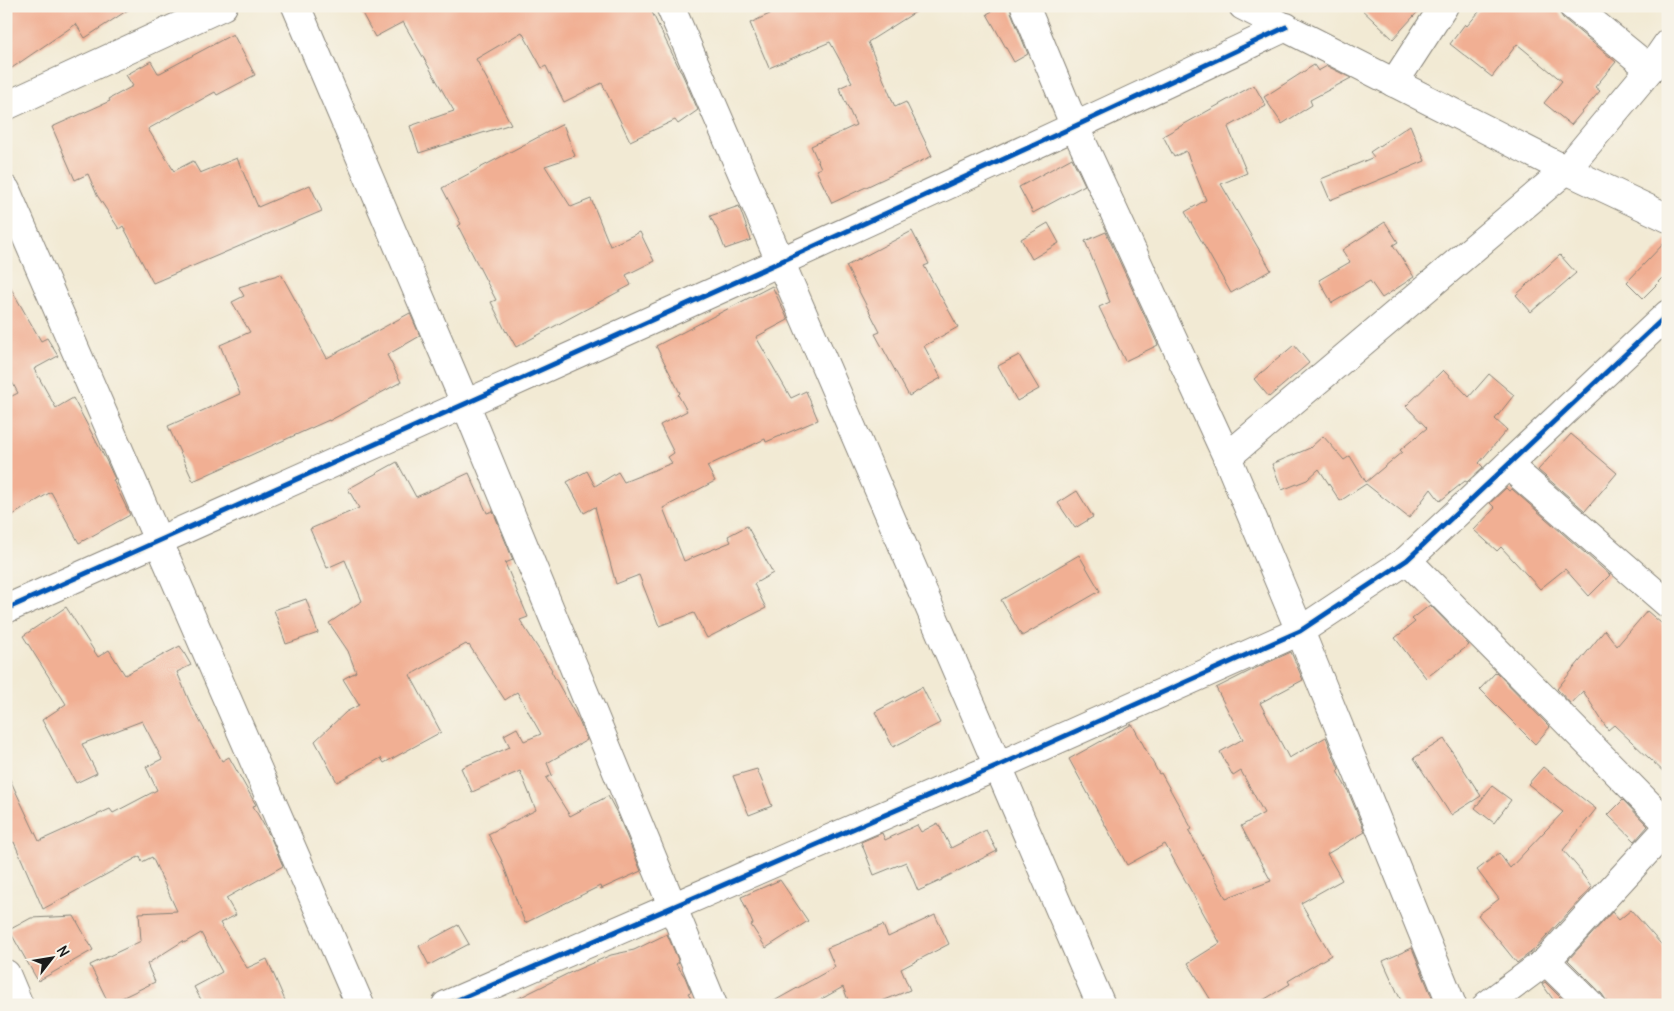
<svg xmlns="http://www.w3.org/2000/svg" width="1674" height="1011" viewBox="0 0 1674 1011" font-family="Delius,sans-serif">
<style>
.building{fill:#f1af93}
.lines{fill:none;stroke-linecap:round;stroke-linejoin:round}
.minor-casing{stroke:#878378;stroke-width:30}
.tertiary-casing{stroke:#878378;stroke-width:30}
.minor{stroke:#fff;stroke-width:28}
.tertiary{stroke:#fff;stroke-width:28}
.cycleway-casing{stroke:#f7f3e8;stroke-width:8}
.cycleway{stroke:#0057b8;stroke-width:5}
</style>
<rect width="100%" height="100%" fill="#f7f3e8"/>
<filter id="ink" filterUnits="userSpaceOnUse"><feTurbulence type="fractalNoise" baseFrequency=".02" numOctaves="2"/><feDisplacementMap in="SourceGraphic" scale="10" xChannelSelector="R" yChannelSelector="G"/><feConvolveMatrix kernelMatrix="1 2 1 2 8 2 1 2 1" color-interpolation-filters="sRGB"/></filter>
<filter id="wash" filterUnits="userSpaceOnUse"><feTurbulence type="fractalNoise" baseFrequency=".0096" numOctaves="4" result="noise"/><feDisplacementMap in="SourceGraphic" scale="20" xChannelSelector="R" yChannelSelector="G"/><feGaussianBlur stdDeviation="1.12" result="paint"/><feColorMatrix in="noise" values="0 0 0 0 0 0 0 0 0 0 0 0 0 0 0 0 0 1.4 0 .05"/><feComposite in="paint" operator="in"/></filter>
<g filter="url(#wash)">
<rect width="100%" height="100%" fill="#f2ead4"/>
<g id="blocks">
<g class="building">
<path d="M 6,6 L 134,6 L 85,38 L 76,24 L 6,72 Z"/>
<path d="M 358,6 L 649,6 L 684,78 L 698,110 L 678,124 L 675,120 L 630,141 L 602,83 L 564,102 L 546,66 L 542,68 L 522,32 L 476,59 L 511,124 L 419,153 L 410,126 L 454,111 L 403,22 L 375,37 Z"/>
<path d="M 787,6 L 925,6 L 868,42 L 895,107 L 906,102 L 932,156 L 832,203 L 816,170 L 821,168 L 811,146 L 856,125 L 839,88 L 852,82 L 830,42 L 769,68 L 750,23 Z"/>
<path d="M 1001,6 L 1010,6 L 1011,12 L 1028,54 L 1014,62 L 987,14 Z"/>
<path d="M 1358,6 L 1423,6 L 1393,39 Z"/>
<path d="M 1484,6 L 1558,6 L 1559,12 L 1563,18 L 1616,62 L 1595,87 L 1600,91 L 1571,125 L 1544,103 L 1562,81 L 1517,44 L 1492,77 L 1450,44 L 1465,24 L 1467,26 Z"/>
<path d="M 233,34 L 255,75 L 217,95 L 215,92 L 148,129 L 174,171 L 193,161 L 200,173 L 237,158 L 258,207 L 310,185 L 322,211 L 153,283 L 123,226 L 119,229 L 97,195 L 88,174 L 75,180 L 52,127 L 110,101 L 109,99 L 133,86 L 126,75 L 151,61 L 158,73 L 160,73 Z"/>
<path d="M 1314,65 L 1318,71 L 1327,66 L 1351,78 L 1310,100 L 1312,105 L 1282,124 L 1264,97 Z"/>
<path d="M 1254,85 L 1266,106 L 1228,127 L 1247,173 L 1221,184 L 1271,270 L 1231,293 L 1185,212 L 1206,200 L 1186,151 L 1174,157 L 1163,136 Z"/>
<path d="M 563,124 L 575,156 L 545,166 L 571,207 L 591,199 L 610,246 L 640,232 L 654,261 L 626,275 L 631,285 L 516,347 L 507,331 L 506,332 L 491,302 L 496,300 L 458,226 L 461,224 L 442,188 Z"/>
<path d="M 1410,125 L 1425,161 L 1330,200 L 1321,179 L 1374,157 L 1370,152 Z"/>
<path d="M 1072,158 L 1085,185 L 1033,213 L 1019,187 Z"/>
<path d="M 739,206 L 751,240 L 725,249 L 718,231 L 710,216 Z"/>
<path d="M 1385,222 L 1398,242 L 1393,245 L 1414,277 L 1382,298 L 1370,281 L 1332,303 L 1319,280 L 1350,262 L 1342,250 Z"/>
<path d="M 1048,223 L 1059,243 L 1032,259 L 1021,239 Z"/>
<path d="M 912,231 L 929,264 L 924,266 L 958,327 L 924,346 L 941,378 L 909,396 L 875,334 L 880,332 L 846,266 Z"/>
<path d="M 1106,232 L 1158,345 L 1125,361 L 1099,307 L 1110,302 L 1085,241 Z"/>
<path d="M 1668,239 L 1668,273 L 1643,298 L 1627,282 Z"/>
<path d="M 1560,255 L 1576,273 L 1531,312 L 1516,295 Z"/>
<path d="M 281,274 L 327,358 L 410,313 L 420,336 L 387,355 L 401,382 L 329,421 L 329,420 L 193,481 L 168,426 L 240,394 L 220,345 L 250,332 L 232,302 L 244,296 L 239,287 Z"/>
<path d="M 6,280 L 41,341 L 47,338 L 58,356 L 34,369 L 56,408 L 73,398 L 106,460 L 115,479 L 113,480 L 130,515 L 79,543 L 51,492 L 6,519 L 6,399 L 18,393 L 6,371 Z"/>
<path d="M 772,286 L 788,320 L 756,337 L 791,398 L 806,391 L 818,420 L 766,442 L 765,439 L 707,466 L 715,481 L 663,508 L 684,561 L 731,542 L 728,536 L 747,526 L 773,573 L 754,584 L 766,608 L 707,638 L 694,613 L 659,626 L 639,575 L 616,584 L 595,507 L 584,513 L 567,482 L 587,471 L 595,486 L 618,472 L 624,482 L 672,463 L 668,457 L 674,453 L 660,425 L 687,411 L 678,395 L 680,393 L 656,346 Z"/>
<path d="M 1294,345 L 1309,363 L 1269,397 L 1254,379 Z"/>
<path d="M 1019,355 L 1039,389 L 1017,401 L 998,366 Z"/>
<path d="M 1443,370 L 1469,397 L 1489,374 L 1514,395 L 1495,419 L 1507,430 L 1479,463 L 1483,467 L 1467,482 L 1465,481 L 1440,501 L 1431,489 L 1409,518 L 1366,484 L 1340,501 L 1319,469 L 1307,480 L 1282,490 L 1272,464 L 1310,448 L 1323,436 L 1344,460 L 1350,456 L 1366,482 L 1402,452 L 1400,450 L 1427,428 L 1406,406 Z"/>
<path d="M 1571,434 L 1617,473 L 1585,511 L 1538,470 Z"/>
<path d="M 397,462 L 416,497 L 469,473 L 487,513 L 493,511 L 513,560 L 505,563 L 528,617 L 520,620 L 552,670 L 551,671 L 579,721 L 587,740 L 547,763 L 552,775 L 546,778 L 570,816 L 608,796 L 618,815 L 641,871 L 601,889 L 600,886 L 525,923 L 501,859 L 488,834 L 536,810 L 520,771 L 472,792 L 461,768 L 510,747 L 504,735 L 517,728 L 524,741 L 541,734 L 517,692 L 505,700 L 469,645 L 468,646 L 466,644 L 410,675 L 441,732 L 384,763 L 381,758 L 337,782 L 315,741 L 346,712 L 359,705 L 343,679 L 356,672 L 348,651 L 329,623 L 362,601 L 345,560 L 327,568 L 310,529 L 359,508 L 348,489 Z"/>
<path d="M 1506,488 L 1509,491 L 1512,489 L 1610,575 L 1589,596 L 1565,569 L 1540,589 L 1501,547 L 1497,551 L 1474,530 L 1495,508 L 1490,503 Z"/>
<path d="M 1077,491 L 1093,517 L 1075,528 L 1058,503 Z"/>
<path d="M 1079,555 L 1100,591 L 1022,636 L 1001,600 Z"/>
<path d="M 306,599 L 318,633 L 286,644 L 274,610 Z"/>
<path d="M 1430,605 L 1469,645 L 1426,678 L 1395,638 L 1415,622 L 1412,619 Z"/>
<path d="M 66,607 L 98,657 L 109,650 L 125,675 L 180,646 L 191,665 L 177,672 L 191,705 L 222,761 L 229,757 L 256,805 L 253,806 L 270,836 L 283,866 L 226,898 L 236,915 L 220,923 L 247,968 L 267,959 L 287,1005 L 204,1005 L 194,987 L 222,972 L 201,933 L 184,943 L 183,941 L 147,964 L 155,982 L 109,1004 L 90,965 L 141,941 L 139,913 L 177,911 L 152,857 L 142,862 L 140,856 L 43,909 L 14,842 L 6,845 L 6,771 L 39,841 L 110,809 L 113,813 L 157,790 L 146,767 L 162,759 L 142,721 L 82,744 L 97,773 L 76,783 L 42,720 L 66,704 L 23,636 Z"/>
<path d="M 1647,611 L 1668,629 L 1668,776 L 1614,725 L 1608,730 L 1583,691 L 1571,704 L 1557,689 L 1605,630 L 1617,646 Z"/>
<path d="M 1291,652 L 1303,680 L 1260,703 L 1289,758 L 1326,737 L 1339,769 L 1337,771 L 1348,791 L 1365,832 L 1327,854 L 1342,880 L 1301,903 L 1331,955 L 1288,981 L 1290,984 L 1255,1005 L 1214,1005 L 1188,963 L 1220,943 L 1165,844 L 1127,865 L 1069,759 L 1132,724 L 1159,774 L 1161,773 L 1192,829 L 1189,831 L 1226,898 L 1271,881 L 1241,826 L 1264,813 L 1241,771 L 1233,776 L 1220,752 L 1243,739 L 1216,688 L 1254,669 Z"/>
<path d="M 1496,672 L 1550,727 L 1535,744 L 1480,689 Z"/>
<path d="M 922,687 L 940,723 L 893,747 L 875,712 Z"/>
<path d="M 1444,739 L 1481,796 L 1451,815 L 1414,758 Z"/>
<path d="M 1543,767 L 1596,809 L 1563,850 L 1582,872 L 1581,873 L 1592,887 L 1535,949 L 1517,963 L 1478,915 L 1499,899 L 1477,870 L 1499,853 L 1510,868 L 1563,812 L 1528,784 Z"/>
<path d="M 757,769 L 772,806 L 749,815 L 733,776 Z"/>
<path d="M 1492,786 L 1511,800 L 1494,823 L 1475,808 Z"/>
<path d="M 1623,800 L 1648,826 L 1635,841 L 1608,815 Z"/>
<path d="M 938,823 L 951,848 L 986,830 L 997,851 L 942,879 L 942,880 L 918,891 L 906,862 L 874,875 L 861,842 L 882,833 L 885,840 L 917,825 L 921,832 Z"/>
<path d="M 780,880 L 808,921 L 766,948 L 751,925 L 753,924 L 741,897 Z"/>
<path d="M 1631,910 L 1668,952 L 1668,1005 L 1606,1005 L 1606,1000 L 1602,994 L 1568,960 L 1612,912 L 1619,920 Z"/>
<path d="M 935,915 L 949,944 L 901,969 L 910,990 L 872,1005 L 850,1005 L 843,987 L 811,1005 L 767,1005 L 835,967 L 827,948 L 883,925 L 888,937 Z"/>
<path d="M 74,916 L 93,950 L 38,981 L 9,930 L 31,918 Z"/>
<path d="M 458,925 L 469,944 L 429,965 L 419,946 Z"/>
<path d="M 667,934 L 679,962 L 676,964 L 685,977 L 691,992 L 688,993 L 695,1005 L 505,1005 L 567,974 L 611,955 L 634,950 Z"/>
<path d="M 1412,948 L 1435,1005 L 1403,1005 L 1383,961 Z"/>
<path d="M 1545,982 L 1568,1005 L 1557,1005 L 1542,984 Z"/>
</g>
</g>
</g>
<g filter="url(#ink)">
<use href="#blocks" fill-opacity="0" stroke="#878378" stroke-width="1"/>
<g class="lines">
<defs>
<g id="minor">
<path d="M 296,6 L 465,403 L 713,1005"/>
<path d="M 1025,6 L 1075,127 L 1227,457 L 1300,631 L 1452,1005"/>
<path d="M 1573,6 L 1650,69"/>
<path d="M 1394,83 L 1444,6"/>
<path d="M 6,190 L 360,1005"/>
<path d="M 1227,457 L 1566,170 L 1650,69 L 1668,43"/>
<path d="M 1508,465 L 1668,604"/>
<path d="M 1407,560 L 1668,824"/>
<path d="M 6,609 C 434,418 863,228 1286,27"/>
<path d="M 1546,961 L 1591,1005"/>
<path d="M 6,974 L 19,1005"/>
<path d="M 446,1005 L 998,766 L 1300,631 L 1407,560 L 1668,314"/>
<path d="M 1487,1005 L 1546,961 L 1668,828"/>
</g>
<g id="tertiary">
<path d="M 670,6 L 1101,1005"/>
<path d="M 1243,6 L 1566,170 L 1668,218"/>
<path d="M 6,106 L 223,6"/>
</g>
</defs>
<use href="#minor" class="minor-casing"/>
<use href="#tertiary" class="tertiary-casing"/>
<use href="#minor" class="minor"/>
<use href="#tertiary" class="tertiary"/>
<defs>
<g id="cycleway">
<path d="M 6,609 C 434,418 863,228 1286,27"/>
<path d="M 446,1005 L 998,766 L 1300,631 L 1407,560 L 1668,314"/>
</g>
</defs>
<use href="#cycleway" class="cycleway-casing"/>
<use href="#cycleway" class="cycleway"/>
</g>
</g>
<rect width="1674" height="1011" fill="none" stroke="#f7f3e8" stroke-width="25"/>
<g transform="translate(52 958) rotate(59)" stroke="#f7f3e8" stroke-width="4" paint-order="stroke">
<path d="M0-4L9 19L0 12L-9 19Z" fill="#1c1c1c"/>
<text y="-8" font-size="14" font-weight="bold" text-anchor="middle" fill="#1c1c1c">N</text>
</g>
</svg>
